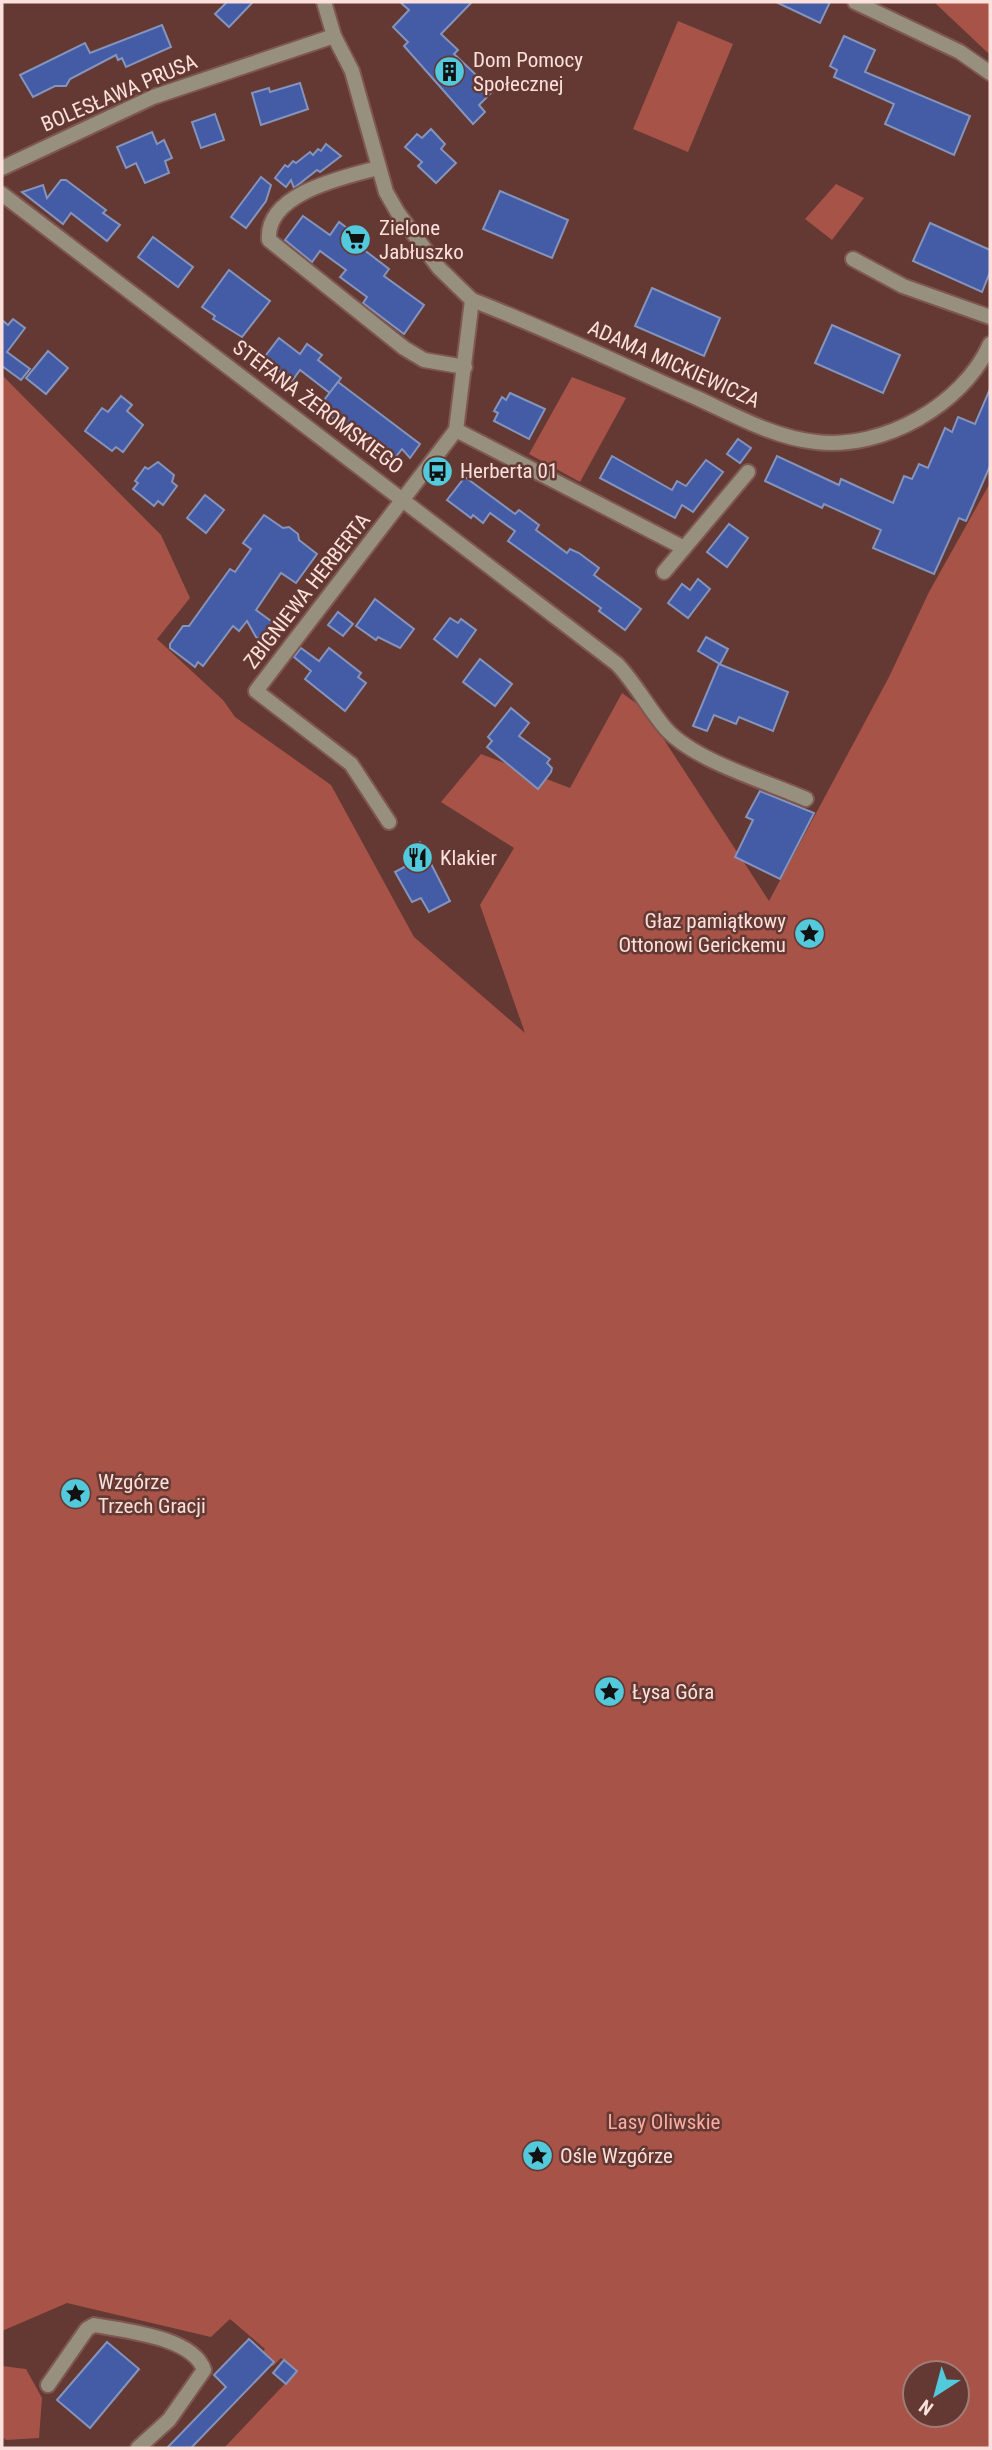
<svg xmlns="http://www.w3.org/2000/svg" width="992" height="2450" viewBox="0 0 992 2450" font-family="'Roboto Condensed',sans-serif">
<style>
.green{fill:#a75348;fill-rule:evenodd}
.building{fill:#445ba5;stroke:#8594bc;stroke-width:2}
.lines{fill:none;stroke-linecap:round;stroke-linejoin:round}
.minor-casing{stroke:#7f5751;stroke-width:18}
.minor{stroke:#98907e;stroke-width:14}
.labels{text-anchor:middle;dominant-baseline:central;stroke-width:5;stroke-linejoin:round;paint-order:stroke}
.poi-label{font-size:21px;fill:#fce0db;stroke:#643933;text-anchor:start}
.street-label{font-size:21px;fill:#fce0db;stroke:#643933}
.park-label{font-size:21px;fill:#f9ada2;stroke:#643933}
</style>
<rect width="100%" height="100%" fill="#643933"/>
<g class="green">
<path d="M 934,2 L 990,2 L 990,53 L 987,52 Z"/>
<path d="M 678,21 L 733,44 L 688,152 L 633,129 Z"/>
<path d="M 836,184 L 864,198 L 832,240 L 805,219 Z"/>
<path d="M 2,375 L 161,535 L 190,598 L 157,639 L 223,700 L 235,717 L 331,785 L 414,937 L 525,1033 L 480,905 L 514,848 L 441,802 L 481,754 L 570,788 L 622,693 L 644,709 L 769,901 L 889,677 L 929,592 L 990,483 L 990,2448 L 224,2448 L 297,2371 L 281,2358 L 273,2366 L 261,2355 L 265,2349 L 230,2319 L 211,2337 L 67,2303 L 2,2331 ZM 915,2373 L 957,2373 L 957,2415 L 915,2415 Z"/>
<path d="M 572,377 L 626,398 L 580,482 L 529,454 Z"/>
<path d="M 2,2366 L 26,2369 L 42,2398 L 39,2438 L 6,2440 L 2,2437 Z"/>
</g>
<g class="building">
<path d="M 227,2 L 253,2 L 229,27 L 215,14 Z"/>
<path d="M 400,2 L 472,2 L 441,34 L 458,50 L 454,54 L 493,91 L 479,105 L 485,112 L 473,124 L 404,46 L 408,42 L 393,27 L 409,10 Z"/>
<path d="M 776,2 L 830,2 L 820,23 Z"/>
<path d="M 162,25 L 171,47 L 126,67 L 122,58 L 118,60 L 116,55 L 70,79 L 66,86 L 55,86 L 33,97 L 20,75 L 85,43 L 90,53 Z"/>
<path d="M 844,36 L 875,50 L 865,72 L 970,116 L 954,155 L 885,124 L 894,104 L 834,77 L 837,70 L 830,66 Z"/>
<path d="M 300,83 L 308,109 L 261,125 L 252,93 L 269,88 L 270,92 Z"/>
<path d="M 215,114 L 224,140 L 201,148 L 192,122 Z"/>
<path d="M 431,129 L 445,144 L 441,149 L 456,163 L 436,183 L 418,166 L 422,162 L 405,147 L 417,134 L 422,138 Z"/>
<path d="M 152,132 L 157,144 L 164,140 L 172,158 L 165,161 L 169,173 L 145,183 L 136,163 L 126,168 L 117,147 Z"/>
<path d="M 326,144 L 341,156 L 320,172 L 317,170 L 294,188 L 291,180 L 286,187 L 275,178 L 285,165 L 288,167 L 293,161 L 296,163 L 310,152 L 313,155 L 318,149 L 321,151 Z"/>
<path d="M 261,177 L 271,185 L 266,201 L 246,228 L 231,217 Z"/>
<path d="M 61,180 L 66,180 L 106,210 L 103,213 L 120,225 L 107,241 L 71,213 L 63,224 L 22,192 L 43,185 L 47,198 Z"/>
<path d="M 500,191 L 568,220 L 552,258 L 483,229 Z"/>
<path d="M 303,216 L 330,235 L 339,222 L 367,243 L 363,249 L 389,269 L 384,276 L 424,305 L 404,334 L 363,303 L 367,297 L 340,277 L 346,270 L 320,251 L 312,262 L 285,240 Z"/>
<path d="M 930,223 L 990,250 L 990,272 L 982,292 L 913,261 Z"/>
<path d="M 153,237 L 193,267 L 178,287 L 138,257 Z"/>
<path d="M 229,270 L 270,301 L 242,337 L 213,319 L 215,316 L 202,307 Z"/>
<path d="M 652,288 L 720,318 L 704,356 L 635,326 Z"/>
<path d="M 13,319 L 25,328 L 7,352 L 30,369 L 21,380 L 2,366 L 2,320 L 8,325 Z"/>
<path d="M 832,325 L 900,355 L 883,393 L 815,363 Z"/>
<path d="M 279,338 L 300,354 L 307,344 L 322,355 L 318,360 L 341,378 L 330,393 L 300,370 L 292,381 L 263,359 Z"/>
<path d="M 48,351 L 68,368 L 46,394 L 26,378 Z"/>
<path d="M 338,382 L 420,444 L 410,458 L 402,449 L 391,463 L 375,451 L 378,448 L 318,408 Z"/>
<path d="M 990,389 L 990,466 L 966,521 L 959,518 L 934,574 L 873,548 L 881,530 L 824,504 L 822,508 L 765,481 L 777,456 L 839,485 L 841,479 L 893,503 L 904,476 L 912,479 L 919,464 L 928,468 L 945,428 L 952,432 L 958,417 L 975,424 Z"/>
<path d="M 510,393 L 545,409 L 529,439 L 494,421 L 498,413 L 494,411 L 502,397 L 506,400 Z"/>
<path d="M 121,396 L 132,405 L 127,411 L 143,425 L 123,452 L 116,447 L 112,451 L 85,431 L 102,408 L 108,412 Z"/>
<path d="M 738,439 L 751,448 L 740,463 L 727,454 Z"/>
<path d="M 612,456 L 672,490 L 677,481 L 686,486 L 706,460 L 723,472 L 693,512 L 682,505 L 675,518 L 600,478 Z"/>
<path d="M 158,462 L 174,475 L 172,482 L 177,486 L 163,505 L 158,501 L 154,506 L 133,489 L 138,483 L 135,481 L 145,467 L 148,469 Z"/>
<path d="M 465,477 L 515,514 L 519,510 L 539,525 L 536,530 L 567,553 L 570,549 L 579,553 L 599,568 L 594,575 L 641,609 L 625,630 L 599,611 L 601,608 L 508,541 L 515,531 L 490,513 L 483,523 L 473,515 L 471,518 L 447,500 Z"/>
<path d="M 205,495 L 224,510 L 206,533 L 187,518 Z"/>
<path d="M 264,515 L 283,528 L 289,527 L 298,534 L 299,540 L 317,554 L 296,583 L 281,573 L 256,610 L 275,624 L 275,631 L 268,640 L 262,641 L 256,637 L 247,621 L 239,631 L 233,626 L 203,666 L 198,662 L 195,667 L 170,648 L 170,644 L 183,626 L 189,626 L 230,569 L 235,572 L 251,549 L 243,543 Z"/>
<path d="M 729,524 L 748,538 L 727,567 L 707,552 Z"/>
<path d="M 698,579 L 710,589 L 688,618 L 668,603 L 682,584 L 690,590 Z"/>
<path d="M 375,599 L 414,629 L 400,648 L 378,637 L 376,640 L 356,626 Z"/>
<path d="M 338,612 L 353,624 L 343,636 L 328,625 Z"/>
<path d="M 450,618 L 458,623 L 461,619 L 476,630 L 457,657 L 434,639 Z"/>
<path d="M 706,637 L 728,649 L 720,664 L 698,651 Z"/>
<path d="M 301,648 L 319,661 L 329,648 L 361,673 L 358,677 L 366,683 L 345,711 L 305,679 L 311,671 L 294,657 Z"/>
<path d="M 480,659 L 512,684 L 495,706 L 463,682 Z"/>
<path d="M 719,664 L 788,692 L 773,731 L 739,717 L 736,724 L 714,715 L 707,731 L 693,726 Z"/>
<path d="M 511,708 L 529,723 L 519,736 L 550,759 L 547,763 L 552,768 L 551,772 L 538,789 L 487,747 L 492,741 L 488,737 Z"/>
<path d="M 760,791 L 814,813 L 780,879 L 735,857 L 753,820 L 746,817 Z"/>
<path d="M 420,842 L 450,901 L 429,912 L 421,898 L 412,902 L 395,872 L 412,863 L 405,850 Z"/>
<path d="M 249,2339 L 274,2362 L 191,2448 L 167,2448 L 226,2387 L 214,2375 Z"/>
<path d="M 107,2342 L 139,2369 L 90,2428 L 57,2400 Z"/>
<path d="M 284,2360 L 297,2371 L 286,2384 L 273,2373 Z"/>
</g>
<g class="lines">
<defs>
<g id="minor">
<path d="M 324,2 L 334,36 L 352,71 L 386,192 L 398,213 L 439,268 L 472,300 C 548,329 622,365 697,398 C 734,415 775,438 816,442 C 883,450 963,405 990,344"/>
<path d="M 855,2 L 960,52 L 990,73"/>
<path d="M 2,168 L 153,97 L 334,36"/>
<path d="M 378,168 C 345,177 265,193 269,240 L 404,348 L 424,360 L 465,367"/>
<path d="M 2,194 L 617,664 C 636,684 648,708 666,729 C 695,761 765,781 806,799"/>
<path d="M 853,259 L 903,286 L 990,317"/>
<path d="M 456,430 L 684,548"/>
<path d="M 664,572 L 748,472"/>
<path d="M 389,822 L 351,764 L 256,691 L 456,430 L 472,300"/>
<path d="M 48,2385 L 87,2329 L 94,2325 C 125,2331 193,2337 204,2370 L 169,2420 L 138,2448"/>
</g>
</defs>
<use href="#minor" class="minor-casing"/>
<use href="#minor" class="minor"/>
</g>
<defs>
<symbol id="building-disc" viewBox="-11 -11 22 22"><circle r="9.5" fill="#53cadc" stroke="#643933"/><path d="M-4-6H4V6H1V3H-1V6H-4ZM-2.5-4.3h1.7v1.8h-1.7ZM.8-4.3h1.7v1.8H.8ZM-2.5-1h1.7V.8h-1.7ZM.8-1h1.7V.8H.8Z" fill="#111"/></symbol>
<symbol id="supermarket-disc" viewBox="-11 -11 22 22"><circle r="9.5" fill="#53cadc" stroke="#643933"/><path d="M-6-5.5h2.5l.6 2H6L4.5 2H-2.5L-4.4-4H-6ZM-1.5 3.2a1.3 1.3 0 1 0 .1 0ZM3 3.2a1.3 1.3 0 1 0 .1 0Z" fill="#111"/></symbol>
<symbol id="bus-disc" viewBox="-11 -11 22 22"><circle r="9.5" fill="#53cadc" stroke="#643933"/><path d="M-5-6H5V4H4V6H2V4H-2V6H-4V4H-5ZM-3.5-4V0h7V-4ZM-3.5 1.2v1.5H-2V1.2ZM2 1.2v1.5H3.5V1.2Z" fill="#111"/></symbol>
<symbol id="restaurant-disc" viewBox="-11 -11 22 22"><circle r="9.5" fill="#53cadc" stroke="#643933"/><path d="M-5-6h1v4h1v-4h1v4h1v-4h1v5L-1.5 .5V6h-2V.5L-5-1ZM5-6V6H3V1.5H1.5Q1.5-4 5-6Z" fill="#111"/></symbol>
<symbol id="sight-disc" viewBox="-11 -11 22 22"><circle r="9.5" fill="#53cadc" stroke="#643933"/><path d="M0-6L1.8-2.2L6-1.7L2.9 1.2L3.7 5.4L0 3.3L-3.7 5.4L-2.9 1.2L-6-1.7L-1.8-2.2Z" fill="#111"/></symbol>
</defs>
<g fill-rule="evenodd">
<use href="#building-disc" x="432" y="54" width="35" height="35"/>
<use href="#supermarket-disc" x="338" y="222" width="35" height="35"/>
<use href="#bus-disc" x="420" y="454" width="35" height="35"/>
<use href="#restaurant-disc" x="400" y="840" width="35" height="35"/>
<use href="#sight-disc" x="792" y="916" width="35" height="35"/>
<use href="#sight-disc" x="58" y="1476" width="35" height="35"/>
<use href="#sight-disc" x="592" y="1674" width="35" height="35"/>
<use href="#sight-disc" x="520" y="2138" width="35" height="35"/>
</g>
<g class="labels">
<g class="poi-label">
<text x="473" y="60">Dom Pomocy<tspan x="473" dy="24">Społecznej</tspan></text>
<text x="379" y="228">Zielone<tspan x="379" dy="24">Jabłuszko</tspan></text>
<text x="460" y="471">Herberta 01</text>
<text x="440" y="858">Klakier</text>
<text x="786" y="921" text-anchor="end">Głaz pamiątkowy<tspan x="786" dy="24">Ottonowi Gerickemu</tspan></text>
<text x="98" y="1482">Wzgórze<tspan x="98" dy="24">Trzech Gracji</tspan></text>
<text x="632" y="1692">Łysa Góra</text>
<text x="560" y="2156">Ośle Wzgórze</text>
</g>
<g class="street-label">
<text transform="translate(119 93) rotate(-23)">BOLESŁAWA PRUSA</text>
<text transform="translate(674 364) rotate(24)">ADAMA MICKIEWICZA</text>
<text transform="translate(318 407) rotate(37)">STEFANA ŻEROMSKIEGO</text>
<text transform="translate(307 591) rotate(-52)">ZBIGNIEWA HERBERTA</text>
</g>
<g class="park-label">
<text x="664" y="2122">Lasy Oliwskie</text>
</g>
</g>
<rect width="992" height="2450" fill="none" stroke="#fce0db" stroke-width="7"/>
<g transform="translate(936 2394) rotate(216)"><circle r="33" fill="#643933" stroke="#a17c76" stroke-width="2"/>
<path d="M0-5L12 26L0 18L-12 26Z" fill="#53cadc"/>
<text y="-10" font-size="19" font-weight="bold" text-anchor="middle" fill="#fce0db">N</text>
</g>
</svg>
